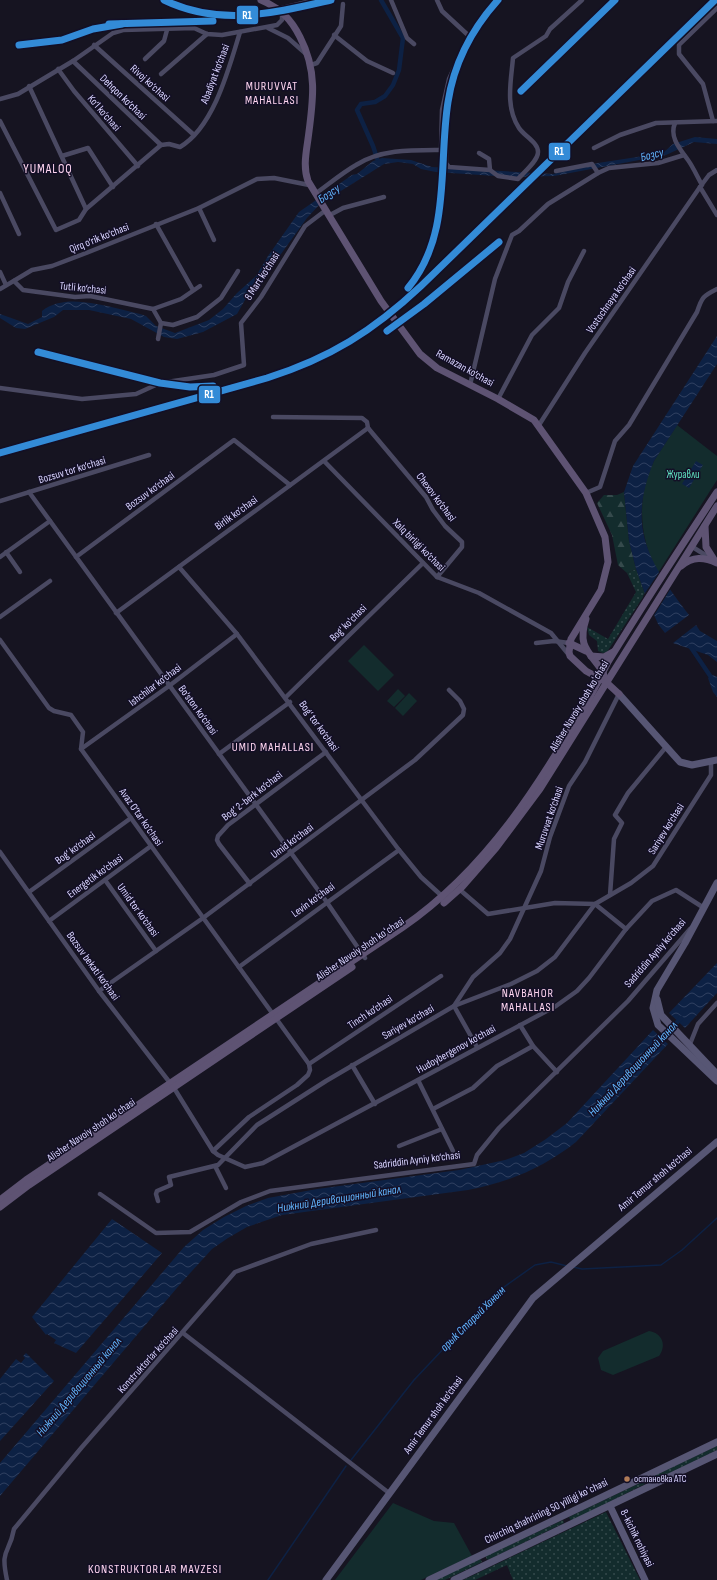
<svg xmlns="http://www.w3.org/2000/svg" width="717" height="1580" viewBox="0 0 717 1580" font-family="'Sofia Sans Condensed',sans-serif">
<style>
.grass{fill:url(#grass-dots)}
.forest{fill:url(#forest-firs)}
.park{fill:#132c2d}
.water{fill:url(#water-waves)}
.pier{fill:#161421}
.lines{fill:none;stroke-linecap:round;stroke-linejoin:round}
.stream{stroke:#0d2144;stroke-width:1.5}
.canal{stroke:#0d2144;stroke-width:4.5}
.street{stroke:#4a4962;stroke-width:4.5}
.secondary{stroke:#575674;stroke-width:7}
.primary{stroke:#5e5373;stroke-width:7}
.rail-1-casing{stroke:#130f26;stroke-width:10}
.rail-1{stroke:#338bd7;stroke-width:7}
.bus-dot{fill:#b07c57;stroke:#130f26;stroke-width:1.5}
.labels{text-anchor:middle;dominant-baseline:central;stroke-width:3;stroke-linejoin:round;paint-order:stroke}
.bus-label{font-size:10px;fill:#d9d4ff;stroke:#130f26;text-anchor:start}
.street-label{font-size:11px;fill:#d9d4ff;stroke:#130f26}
.park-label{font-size:11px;fill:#5fe0c0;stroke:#130f26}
.neighbourhood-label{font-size:12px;letter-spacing:1px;fill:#ffd6f0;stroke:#130f26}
.water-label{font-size:12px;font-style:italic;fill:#62b6ff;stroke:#130f26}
.quarter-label{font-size:13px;letter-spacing:1px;fill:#ffd6f0;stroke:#130f26}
.line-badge{stroke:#130f26;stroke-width:1.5}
.badge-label{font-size:11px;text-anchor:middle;font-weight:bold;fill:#fff}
</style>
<defs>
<pattern id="grass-dots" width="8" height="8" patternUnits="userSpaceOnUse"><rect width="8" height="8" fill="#132c2d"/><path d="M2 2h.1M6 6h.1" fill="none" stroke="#354a4c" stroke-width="1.8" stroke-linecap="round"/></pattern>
<pattern id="forest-firs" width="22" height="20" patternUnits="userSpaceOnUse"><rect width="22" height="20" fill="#132c2d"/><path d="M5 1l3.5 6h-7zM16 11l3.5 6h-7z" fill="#354a4c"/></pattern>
<pattern id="water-waves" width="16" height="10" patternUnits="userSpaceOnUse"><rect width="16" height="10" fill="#0d2144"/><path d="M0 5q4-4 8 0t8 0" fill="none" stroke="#304060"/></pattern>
</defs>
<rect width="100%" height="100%" fill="#161421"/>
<g class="grass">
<path d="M 636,569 L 645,594 L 607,652 L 603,653 L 598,651 L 597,641 L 589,635 L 587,627 L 608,639 L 636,592 L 627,573 Z"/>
<path d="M 717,1446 L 717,1450 L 651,1482 L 649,1478 Z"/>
<path d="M 644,1481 L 645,1484 L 571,1521 L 569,1517 Z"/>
<path d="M 606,1512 L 640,1580 L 513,1580 L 507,1565 L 475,1580 L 463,1580 Z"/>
<path d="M 563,1520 L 564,1523 L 488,1560 L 486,1558 L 486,1556 Z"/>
<path d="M 480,1558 L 482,1562 L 445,1580 L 436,1580 Z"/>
</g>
<path class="forest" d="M 624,492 L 629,541 L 636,569 L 627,573 L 618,565 L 612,535 L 597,503 L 604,495 L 617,495 Z"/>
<g class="park">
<path d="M 677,425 L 717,456 L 717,480 L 658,573 C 639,538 636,497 654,461 C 661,449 670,437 677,425 Z"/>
<path d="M 364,645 L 394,675 L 378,691 L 348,661 Z"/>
<path d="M 398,689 L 405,696 L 394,707 L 387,701 Z"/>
<path d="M 409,693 L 417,701 L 403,716 L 395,708 Z"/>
<path d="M 649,1331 C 662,1333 667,1345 659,1356 L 613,1375 L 601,1370 L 598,1358 L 603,1351 Z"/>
<path d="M 393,1503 L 434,1521 L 454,1523 L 472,1556 L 421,1580 L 335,1580 Z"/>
</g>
<g class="water">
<path d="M 695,137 L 717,139 L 717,144 L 694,142 L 666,155 L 554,176 L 511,177 L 436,172 L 421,169 L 413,164 L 398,162 L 384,164 L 320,204 L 307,218 L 260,283 L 245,300 L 237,314 L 203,332 L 177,339 L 164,337 L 131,319 L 89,310 L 63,310 L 54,317 L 25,329 L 16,328 L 0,318 L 0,314 L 28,324 L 42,317 L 42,311 C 67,291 111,308 140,314 L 146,316 L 156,326 L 175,333 L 209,320 L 223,309 L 237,293 L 256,276 L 268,256 L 299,212 L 352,175 L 357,174 L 373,161 L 382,158 L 411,160 L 432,167 L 553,174 L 598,163 L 663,153 L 673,144 Z"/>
<path d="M 717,336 L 717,364 L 654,461 C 626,528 649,562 689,615 L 665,633 L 658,624 L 645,594 L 636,569 L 629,541 L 624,492 L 633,466 Z"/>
<path d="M 696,461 L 703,465 L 689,488 L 682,484 Z"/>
<path d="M 696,625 L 700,631 L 717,641 L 717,662 L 708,655 L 673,643 Z"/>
<path d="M 713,675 L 717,677 L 717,697 L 713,692 L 708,678 Z"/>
<path d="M 717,963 L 717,993 L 685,1028 L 669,1013 Z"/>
<path d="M 653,1030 L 668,1044 L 576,1142 C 543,1168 509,1182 468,1190 L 282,1215 L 247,1227 L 228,1238 L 212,1249 L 182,1282 L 0,1496 L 0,1463 L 184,1247 L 203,1230 L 224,1217 L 246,1206 L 268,1198 L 317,1189 L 459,1170 L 505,1160 L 524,1153 L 546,1139 L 567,1123 Z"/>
<path d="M 112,1219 L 162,1253 L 76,1353 L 54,1343 L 56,1340 L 47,1334 L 46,1335 L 32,1317 Z"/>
<path d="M 26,1353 L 54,1381 L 0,1441 L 0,1379 L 16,1359 L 21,1363 L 25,1358 L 23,1356 Z"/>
</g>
<path class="pier" d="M 660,571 L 671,588 L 653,617 L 643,596 Z"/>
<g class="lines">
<g class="stream">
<path d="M 573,1267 L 582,1269 L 661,1265 L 682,1250 L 717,1218"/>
<path d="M 351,1460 L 414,1380 L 497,1292 L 535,1265 L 551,1262 L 567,1266"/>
<path d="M 268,1580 L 346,1466"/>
</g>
<g class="canal">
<path d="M 377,158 L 373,146 L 357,110 L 361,104 L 375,102 L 385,96 L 393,85 L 399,70 L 403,38 L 381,0"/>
<path d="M 690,646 L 717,686"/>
<path d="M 659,1042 L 681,1018"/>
</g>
<g class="street">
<path d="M 391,0 L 407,38 L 414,44"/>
<path d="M 278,9 L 315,0"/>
<path d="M 268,28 L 288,38 L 305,53"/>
<path d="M 334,35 L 367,61 L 393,73"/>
<path d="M 94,45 L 194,135"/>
<path d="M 145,59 L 164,41 L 167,30"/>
<path d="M 73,61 L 161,145"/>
<path d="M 311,65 L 317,63 L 341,26 L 343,4"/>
<path d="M 58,69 L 74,91 L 138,166"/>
<path d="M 161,74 L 207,34"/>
<path d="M 29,86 L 86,209"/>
<path d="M 0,99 L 18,94 L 73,61 L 113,33 L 123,30 L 194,28 L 207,34 L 222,35 L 277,25 L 282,20 L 282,13"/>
<path d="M 0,121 L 56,230 L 79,220 L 86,209 L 161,145 L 169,144 L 180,147 C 214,127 229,68 240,32"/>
<path d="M 713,121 L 703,84 L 679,54 L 679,45 L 717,8"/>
<path d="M 675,123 C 669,137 680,149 688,160 C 693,167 697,176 702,185"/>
<path d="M 594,148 L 620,135 L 656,123 L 717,121"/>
<path d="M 446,150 L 446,163 L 449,167 L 490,170 L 498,176 L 518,179 C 524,172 538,161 538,152 C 538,142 524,136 519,128 C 505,107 511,81 513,58 L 546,36 L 550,29 L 582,0"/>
<path d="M 479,153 L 489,159 L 490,170"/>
<path d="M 62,156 L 88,148 L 113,187"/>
<path d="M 556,171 L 592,164 L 598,173"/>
<path d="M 700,187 L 717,215"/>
<path d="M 0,193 L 19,234"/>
<path d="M 315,194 C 329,184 342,173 356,165 C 381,149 413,150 441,150 L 442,110 L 449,79 L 469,36 L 442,11 L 437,0"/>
<path d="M 199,208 L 214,240"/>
<path d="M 330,215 L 343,208 L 384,197"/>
<path d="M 156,224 L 193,290"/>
<path d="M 0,272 L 6,285"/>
<path d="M 14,281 L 23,290 L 75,297 L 90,296 L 153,309 L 161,323 L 173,325 L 197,317 L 221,298 L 238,271"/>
<path d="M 0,289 L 32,270 L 52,266 L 81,255 L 199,208 L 257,179 L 274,178 L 309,185"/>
<path d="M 153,309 L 181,299 L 200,286"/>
<path d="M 158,339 L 161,323"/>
<path d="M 470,385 L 495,279 L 512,235 L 519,231 L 548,204 L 598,173 L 609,168 L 658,163 L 684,155"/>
<path d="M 0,388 L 82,399 L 136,394 L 160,383 L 214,375 L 244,365 L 241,323 L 261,297 L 305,226 L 326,210"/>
<path d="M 498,399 L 532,335 L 559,308 L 568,282 L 584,251"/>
<path d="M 273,417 L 362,418 L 367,422 L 368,428"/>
<path d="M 539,425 L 585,353 L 700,187 L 709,175 L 717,170"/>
<path d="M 368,428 L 426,497 L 433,510 L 445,526 L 462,542 L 462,547 L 437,577"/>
<path d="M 324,461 L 437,577 L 479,593 L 551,633 L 569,655"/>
<path d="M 29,492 L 326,901 L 365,958"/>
<path d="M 586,493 L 600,487 L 615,441 L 629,425 L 697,312 C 702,297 703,296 717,289"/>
<path d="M 0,501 L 149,455"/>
<path d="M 691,546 L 710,558"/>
<path d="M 6,552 L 20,572"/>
<path d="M 0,557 L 50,521"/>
<path d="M 76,557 L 234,440 L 290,485"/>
<path d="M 179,567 L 237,634 L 399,850 L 421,877 L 443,897"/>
<path d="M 116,613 L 368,428"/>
<path d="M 0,617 L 50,581"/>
<path d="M 0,640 L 49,708 L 54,711 L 71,715 L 83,732 L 81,749 L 309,1064 L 310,1070 L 308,1075 L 297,1085 L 249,1117 L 213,1151"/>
<path d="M 536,643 L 554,641 L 569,643"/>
<path d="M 286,697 L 423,563"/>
<path d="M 81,749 L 169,686 L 237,634"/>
<path d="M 219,754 L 290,702"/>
<path d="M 0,852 L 99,991 L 174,1088 L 213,1151 L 218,1155 L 245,1167 L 263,1163 L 556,1006 L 577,991 L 589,978 L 626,929 L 652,901 L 676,890 L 704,908"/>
<path d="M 105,880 L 156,951"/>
<path d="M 250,884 L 219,844 L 217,840 L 218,836 L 228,825 L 326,752"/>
<path d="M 459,889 L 488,914 L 555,903 L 595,904 L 626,929"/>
<path d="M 29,892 L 131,818"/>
<path d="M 610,895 L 614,839 L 622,823 L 615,815 L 628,793 L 666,747"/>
<path d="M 49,921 L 151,846"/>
<path d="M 239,967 L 399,850"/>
<path d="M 99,991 L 203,918 L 415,760 L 463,715 L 464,709 L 460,701 L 449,690"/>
<path d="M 520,1025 L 533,1046 L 557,1072"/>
<path d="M 690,1044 L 698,1024 L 717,1003"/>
<path d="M 477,1047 L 454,1006 L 473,977 L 500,953 L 510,939 L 541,871 L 550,837 L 569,786 L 585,762 L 619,694"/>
<path d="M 309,1064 L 441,976"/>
<path d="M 352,1065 L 375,1104"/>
<path d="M 418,1080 L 453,1151"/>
<path d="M 433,1109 L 473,1088 L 497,1066 L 533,1046"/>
<path d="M 399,1146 L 442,1129"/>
<path d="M 215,1166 L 226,1188"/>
<path d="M 100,1194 L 156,1233 L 190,1232 L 241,1202 L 270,1191 L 474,1164 L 477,1155 L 499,1128 L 628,1001 L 690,929"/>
<path d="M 158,1201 L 156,1194 L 157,1191 L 171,1185 L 169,1177 L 218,1165 L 257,1125 L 326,1081 L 454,1006 L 511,984 L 537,971 L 555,957 L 595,904 L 631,883 L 653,866 L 711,775 L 711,761"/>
<path d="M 183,1333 L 389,1493"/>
<path d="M 7,1580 C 0,1547 9,1556 14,1529 L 82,1447 L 235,1272 L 311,1244 L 376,1230"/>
</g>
<g class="secondary">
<path d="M 619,694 L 680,762 L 692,765 L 717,760"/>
<path d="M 717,883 L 685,943 L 657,990 L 653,1008 L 658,1025 L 717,1081"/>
<path d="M 657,999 L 661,1015 L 717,1074"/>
<path d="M 610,1506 L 645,1580"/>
<path d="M 326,1580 L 533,1298 L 717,1142"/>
<path d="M 429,1580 L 717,1442"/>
<path d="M 454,1580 L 717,1454"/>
</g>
<g class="primary">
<path d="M 261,0 C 280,8 291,19 300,37 C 318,72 313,101 308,139 C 306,153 303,167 308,181 L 381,301 L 420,354 L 437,368 L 498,399 L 534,420 L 586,493 L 605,537 L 608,562 L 601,590 L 571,639 L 569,652 L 570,656 L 586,671 L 606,682 L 619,694"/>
<path d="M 705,526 L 706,547 L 715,561"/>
<path d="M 681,566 C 693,556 704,557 717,563"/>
<path d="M 586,619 C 577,647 589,651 603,672 L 604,676"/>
<path d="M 569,643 L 586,651"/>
<path d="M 591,656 L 604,657 L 613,652"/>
<path d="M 444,903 L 462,887 L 496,848 L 540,789 L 717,506"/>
<path d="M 0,1200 L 26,1180 L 403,927 C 487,869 540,784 590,697 C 596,686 602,674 608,662 C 643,605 680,548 717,492"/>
<path d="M 0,1207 L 29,1185 L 352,967"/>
</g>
<defs>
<g id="rail-1">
<path d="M 164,0 C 220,27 274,13 331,0"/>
<path d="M 109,24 L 213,21"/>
<path d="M 19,45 L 62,40 L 93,29 L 122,24"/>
<path d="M 521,91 L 615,0"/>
<path d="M 408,288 C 452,235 438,165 448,102 C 454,63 472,29 498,0"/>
<path d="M 387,331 L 424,304 L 499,242"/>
<path d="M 38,352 L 160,383 L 190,387 L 213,386"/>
<path d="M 0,453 L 267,378 C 330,358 373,331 421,286 L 715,0"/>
</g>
</defs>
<use href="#rail-1" class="rail-1-casing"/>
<use href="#rail-1" class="rail-1"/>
</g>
<circle class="bus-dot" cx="627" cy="1479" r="3.5"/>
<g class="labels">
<g class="bus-label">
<text x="634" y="1479">остановка АТС</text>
</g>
<g class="street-label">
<text transform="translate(215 74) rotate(-69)">Abadiyat ko‘chasi</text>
<text transform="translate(150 83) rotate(42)">Rivoj ko‘chasi</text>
<text transform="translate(123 97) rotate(44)">Dehqon ko‘chasi</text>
<text transform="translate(104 113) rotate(49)">Ko‘l ko‘chasi</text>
<text transform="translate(99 238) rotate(-22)">Qirq o‘rik ko‘chasi</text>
<text transform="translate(262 276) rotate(-57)">8 Mart ko‘chasi</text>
<text transform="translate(83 288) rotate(6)">Tutli ko‘chasi</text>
<text transform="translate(611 300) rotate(-55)">Vostochnaya ko‘chasi</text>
<text transform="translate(465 368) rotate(29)">Ramazan ko‘chasi</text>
<text transform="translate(72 470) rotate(-17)">Bozsuv tor ko‘chasi</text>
<text transform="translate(150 491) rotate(-36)">Bozsuv ko‘chasi</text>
<text transform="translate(436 497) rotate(53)">Chexov ko‘chasi</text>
<text transform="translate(236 513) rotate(-36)">Birlik ko‘chasi</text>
<text transform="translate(419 545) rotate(45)">Xalq birligi ko‘chasi</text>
<text transform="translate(348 623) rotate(-45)">Bog' ko'chasi</text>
<text transform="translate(155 685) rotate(-37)">Ishchilar ko‘chasi</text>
<text transform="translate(579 706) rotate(-59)">Alisher Navoiy shoh koʻchasi</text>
<text transform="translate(198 710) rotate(54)">Bo‘ston ko‘chasi</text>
<text transform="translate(319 726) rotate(54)">Bog‘ tor ko‘chasi</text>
<text transform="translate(252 796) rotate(-38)">Bog‘ 2-berk ko‘chasi</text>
<text transform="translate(141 817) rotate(55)">Avaz O‘tar ko‘chasi</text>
<text transform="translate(549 818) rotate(-71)">Muruvvat ko‘chasi</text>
<text transform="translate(666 829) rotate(-58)">Sariyev ko‘chasi</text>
<text transform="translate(292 841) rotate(-37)">Umid ko‘chasi</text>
<text transform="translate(75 848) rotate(-36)">Bog‘ ko‘chasi</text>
<text transform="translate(95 876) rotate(-36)">Energetik ko‘chasi</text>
<text transform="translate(313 900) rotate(-36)">Levin ko‘chasi</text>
<text transform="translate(138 910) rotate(54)">Umid tor ko‘chasi</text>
<text transform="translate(360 949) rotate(-34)">Alisher Navoiy shoh koʻchasi</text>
<text transform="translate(655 953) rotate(-49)">Sadriddin Ayniy ko‘chasi</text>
<text transform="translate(93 966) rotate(54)">Bozsuv bekati ko‘chasi</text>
<text transform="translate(370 1012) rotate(-34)">Tinch ko‘chasi</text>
<text transform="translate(408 1022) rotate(-30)">Sariyev ko‘chasi</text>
<text transform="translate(456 1049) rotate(-29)">Hudoybergenov ko‘chasi</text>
<text transform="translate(91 1130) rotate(-34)">Alisher Navoiy shoh koʻchasi</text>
<text transform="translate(417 1160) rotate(-7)">Sadriddin Ayniy ko‘chasi</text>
<text transform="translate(655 1179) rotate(-40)">Amir Temur shoh ko‘chasi</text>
<text transform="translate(148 1360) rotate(-48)">Konstruktorlar ko‘chasi</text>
<text transform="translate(433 1415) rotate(-54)">Amir Temur shoh ko‘chasi</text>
<text transform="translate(546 1511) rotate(-26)">Chirchiq shahrining 50 yilligi koʻchasi</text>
<text transform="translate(637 1538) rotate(64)">8-kichik nohiyasi</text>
</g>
<g class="park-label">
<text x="683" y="474">Журавли</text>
</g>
<g class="neighbourhood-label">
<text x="272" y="86">MURUVVAT<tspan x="272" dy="14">MAHALLASI</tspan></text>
<text x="273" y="747">UMID MAHALLASI</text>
<text x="528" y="993">NAVBAHOR<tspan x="528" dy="14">MAHALLASI</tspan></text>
<text x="155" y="1569">KONSTRUKTORLAR MAVZESI</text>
</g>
<g class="water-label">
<text transform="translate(652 155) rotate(-14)">Бозсу</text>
<text transform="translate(329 194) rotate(-34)">Бозсу</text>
<text transform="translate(633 1069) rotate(-47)">Нижний Деривационный канал</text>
<text transform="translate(339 1199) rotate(-9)">Нижний Деривационный канал</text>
<text transform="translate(473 1319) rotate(-45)">арык Старый Ханым</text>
<text transform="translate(79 1387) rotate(-50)">Нижний Деривационный канал</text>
</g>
<g class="quarter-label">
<text x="48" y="169">YUMALOQ</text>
</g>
</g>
<g class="line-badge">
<rect x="236" y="5" width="23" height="20" rx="4" fill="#338bd7"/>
<rect x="548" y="142" width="23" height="19" rx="4" fill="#338bd7"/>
<rect x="198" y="385" width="23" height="19" rx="4" fill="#338bd7"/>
</g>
<g class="badge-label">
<text x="247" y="19">R1</text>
<text x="559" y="155">R1</text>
<text x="209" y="398">R1</text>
</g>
</svg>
